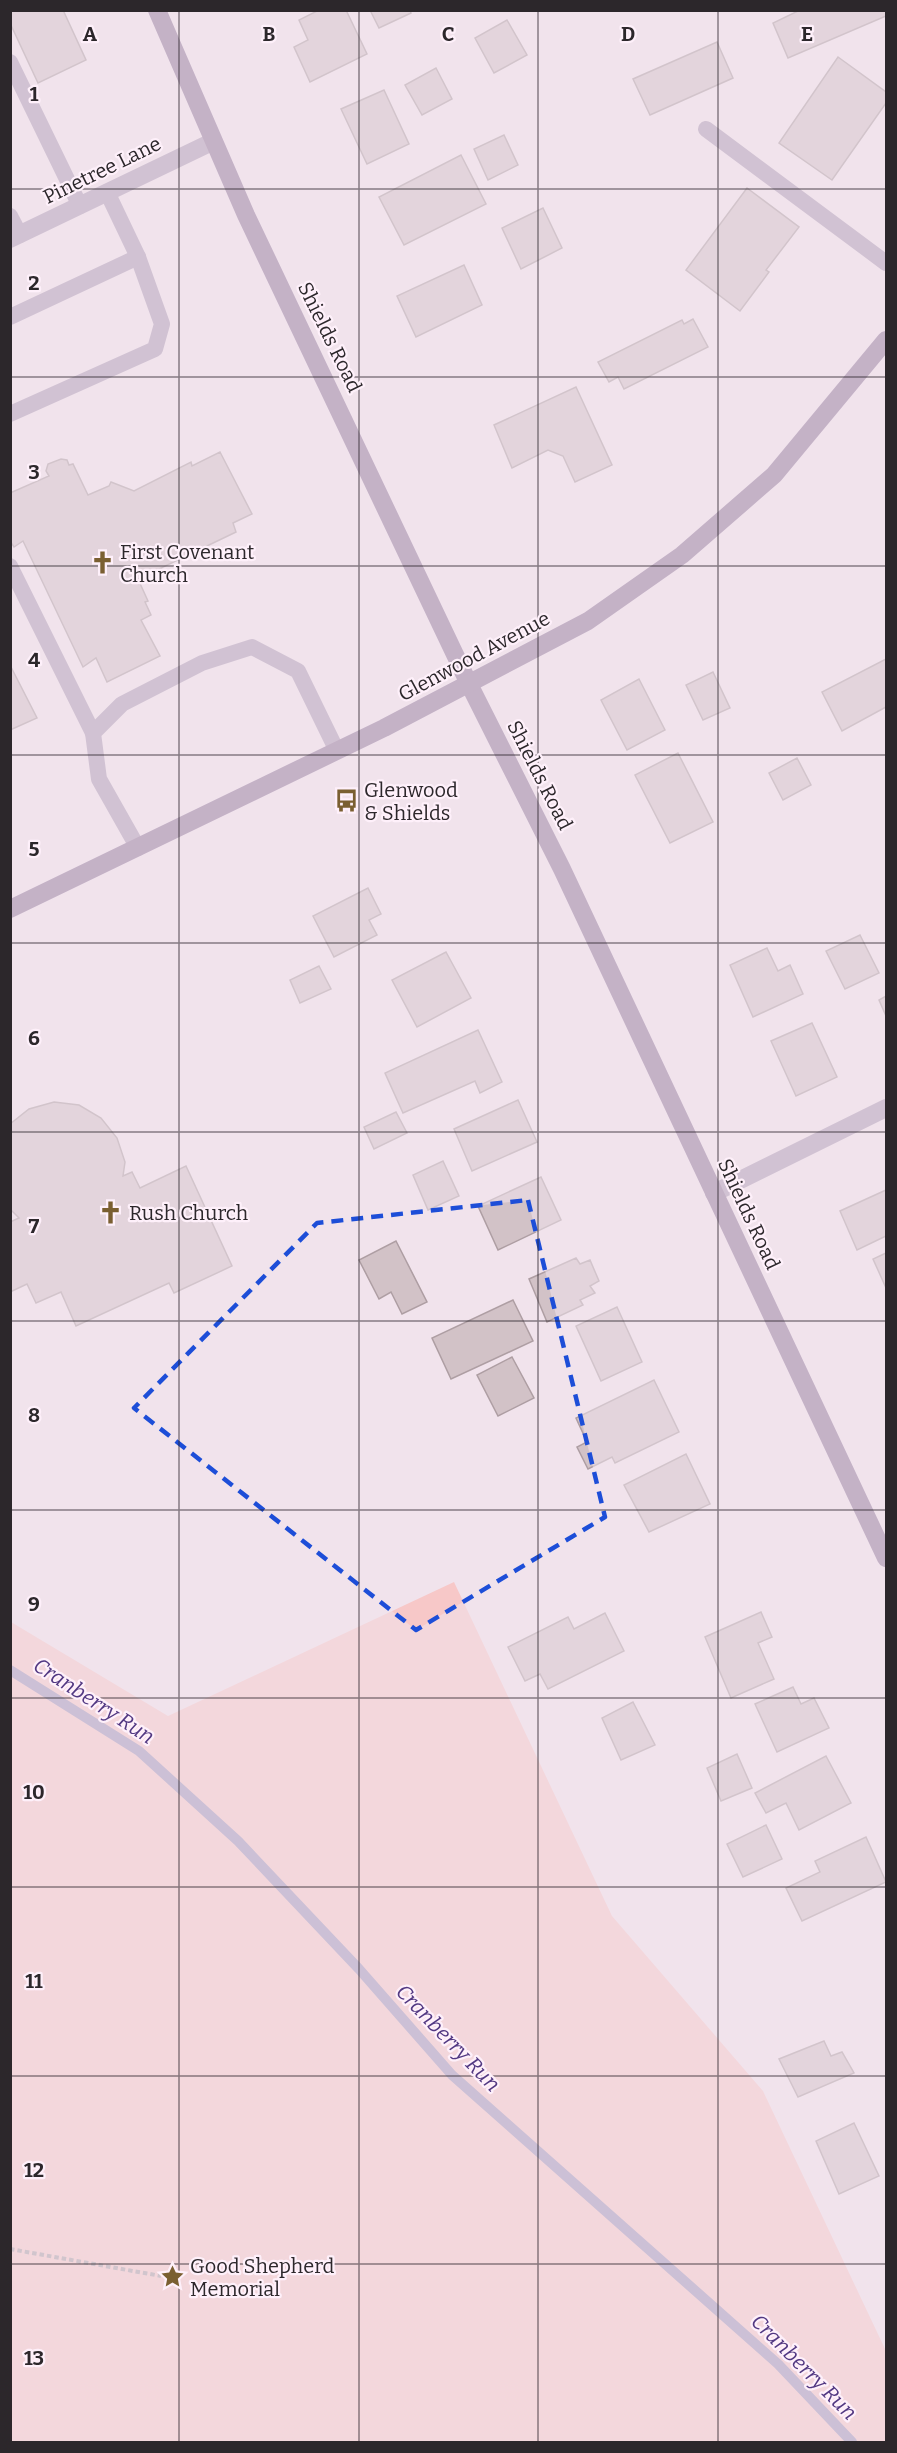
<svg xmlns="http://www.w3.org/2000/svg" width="897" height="2453" viewBox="0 0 897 2453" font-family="Bitter,serif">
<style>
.green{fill:#f7c8c8}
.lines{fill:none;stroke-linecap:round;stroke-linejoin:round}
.stream{stroke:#a096ba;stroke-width:10}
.building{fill:#d2c2c7;stroke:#ae9ea3;stroke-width:1.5}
.path{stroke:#aa9fa6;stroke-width:4;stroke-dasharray:4.5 3;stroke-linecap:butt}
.lane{stroke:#ac9ab3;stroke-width:16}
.street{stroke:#ac9ab3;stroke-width:18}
.secondary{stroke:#8f7598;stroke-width:18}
.marked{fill:none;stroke:#1d4ed8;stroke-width:4.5;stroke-dasharray:12 8;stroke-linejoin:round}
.grid{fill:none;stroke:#2c272b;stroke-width:1.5;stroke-opacity:0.55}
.labels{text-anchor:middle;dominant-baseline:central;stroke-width:4.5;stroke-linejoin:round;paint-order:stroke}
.street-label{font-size:20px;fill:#2c272b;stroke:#fef0fa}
.poi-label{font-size:20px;fill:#2c272b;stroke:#fef0fa;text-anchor:start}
.water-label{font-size:21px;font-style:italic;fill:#523882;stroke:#fef0fa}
.grid-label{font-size:20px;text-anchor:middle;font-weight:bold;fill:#2c272b;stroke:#fef0fa;stroke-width:4.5;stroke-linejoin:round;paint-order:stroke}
</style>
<rect width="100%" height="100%" fill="#f1e3ec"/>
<path class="green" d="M 454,1582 L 612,1916 L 763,2091 L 886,2351 L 886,2442 L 11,2442 L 11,1622 L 168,1716 Z"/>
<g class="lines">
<path class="stream" d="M 10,1670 L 139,1751 L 238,1841 L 359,1969 L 452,2075 L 778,2364 L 852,2442"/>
</g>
<g class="building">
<path d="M 10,10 L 63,10 L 86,60 L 38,83 L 10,23 Z"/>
<path d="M 319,10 L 346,10 L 367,54 L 310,82 L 294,47 L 308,40 L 299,20 Z"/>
<path d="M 370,10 L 410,10 L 411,13 L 379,28 Z"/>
<path d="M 800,10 L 886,10 L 886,16 L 788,58 L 773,23 Z"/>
<path d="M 507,20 L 527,55 L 494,73 L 475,38 Z"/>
<path d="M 717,42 L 733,78 L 650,115 L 633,79 Z"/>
<path d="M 838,57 L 886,92 L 886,103 L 832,180 L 779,143 Z"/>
<path d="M 436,68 L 452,99 L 422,115 L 405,85 Z"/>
<path d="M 384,90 L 409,144 L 367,164 L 341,109 Z"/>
<path d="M 504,135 L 518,165 L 488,180 L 474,149 Z"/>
<path d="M 461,155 L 486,204 L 404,245 L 379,197 Z"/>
<path d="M 747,188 L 799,227 L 766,270 L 769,272 L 740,311 L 686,270 Z"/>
<path d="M 543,208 L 562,248 L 521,269 L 502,228 Z"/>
<path d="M 464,265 L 482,305 L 416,337 L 397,296 Z"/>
<path d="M 693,319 L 708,347 L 624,389 L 618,377 L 609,382 L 598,362 L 682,320 L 684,324 Z"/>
<path d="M 576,387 L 612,465 L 575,482 L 563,456 L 548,450 L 512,468 L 494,425 Z"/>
<path d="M 220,452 L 252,514 L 233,523 L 236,532 L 138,579 L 148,601 L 145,602 L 151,615 L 141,620 L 160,656 L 107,682 L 96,658 L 83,667 L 23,541 L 14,547 L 10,541 L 10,493 L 49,476 L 46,471 L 48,464 L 61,459 L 67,460 L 69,465 L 73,464 L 88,495 L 109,486 L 111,482 L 134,491 L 191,462 L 192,466 Z"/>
<path d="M 886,659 L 886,707 L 842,731 L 822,692 Z"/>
<path d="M 10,665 L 37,718 L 10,730 Z"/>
<path d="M 713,672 L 730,708 L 703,720 L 686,685 Z"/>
<path d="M 639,679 L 665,730 L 627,750 L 601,700 Z"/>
<path d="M 678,753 L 713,822 L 670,843 L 635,775 Z"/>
<path d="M 797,758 L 811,785 L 783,800 L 769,773 Z"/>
<path d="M 368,888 L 381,914 L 369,920 L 377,935 L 334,957 L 313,916 Z"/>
<path d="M 860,935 L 879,973 L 845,989 L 826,951 Z"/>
<path d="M 767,948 L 778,971 L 790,965 L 803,994 L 753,1017 L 730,965 Z"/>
<path d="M 446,952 L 471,998 L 417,1027 L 392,980 Z"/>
<path d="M 319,966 L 331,989 L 300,1003 L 290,980 Z"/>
<path d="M 886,996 L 886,1016 L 879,1000 Z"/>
<path d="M 812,1023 L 837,1077 L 796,1096 L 771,1041 Z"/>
<path d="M 478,1030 L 502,1082 L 480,1093 L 475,1081 L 403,1113 L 385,1073 Z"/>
<path d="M 518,1100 L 537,1142 L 472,1171 L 454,1129 Z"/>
<path d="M 54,1102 L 79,1105 L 101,1118 L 117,1138 L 125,1162 L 123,1176 L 132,1172 L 140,1188 L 186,1166 L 232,1266 L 174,1293 L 169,1283 L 76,1326 L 61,1292 L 36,1303 L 27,1284 L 10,1292 L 10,1222 L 19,1218 L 10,1209 L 10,1124 L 29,1109 Z"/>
<path d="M 396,1112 L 407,1133 L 374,1149 L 364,1127 Z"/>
<path d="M 443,1161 L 459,1196 L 428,1210 L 413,1175 Z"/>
<path d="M 541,1177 L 561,1220 L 498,1250 L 478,1206 Z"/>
<path d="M 886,1190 L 886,1236 L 857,1250 L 840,1211 Z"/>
<path d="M 396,1241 L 427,1302 L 402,1314 L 391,1292 L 379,1299 L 359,1260 Z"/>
<path d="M 886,1253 L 886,1288 L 873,1259 Z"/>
<path d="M 576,1258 L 580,1264 L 590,1260 L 599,1281 L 590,1286 L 595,1293 L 580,1300 L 583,1305 L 547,1322 L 529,1279 Z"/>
<path d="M 513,1300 L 533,1341 L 451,1379 L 432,1338 Z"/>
<path d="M 617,1307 L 642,1362 L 601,1381 L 576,1326 Z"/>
<path d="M 512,1357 L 534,1398 L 498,1416 L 477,1375 Z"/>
<path d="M 654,1380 L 679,1432 L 615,1463 L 612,1457 L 588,1469 L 577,1447 L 587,1442 L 576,1418 Z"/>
<path d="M 686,1454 L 710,1504 L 649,1532 L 624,1485 Z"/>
<path d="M 761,1612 L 772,1637 L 758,1643 L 774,1679 L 731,1698 L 705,1637 Z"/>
<path d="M 605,1613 L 624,1651 L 548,1689 L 540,1674 L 525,1681 L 508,1647 L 568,1617 L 574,1629 Z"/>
<path d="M 793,1687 L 801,1704 L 814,1698 L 829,1728 L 777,1752 L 755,1704 Z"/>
<path d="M 633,1702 L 655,1745 L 621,1760 L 602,1718 Z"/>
<path d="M 737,1754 L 752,1788 L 721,1801 L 707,1768 Z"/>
<path d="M 826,1756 L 851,1803 L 799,1830 L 786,1803 L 766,1813 L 755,1793 Z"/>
<path d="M 766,1825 L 782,1859 L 743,1877 L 727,1844 Z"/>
<path d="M 866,1837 L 886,1882 L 802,1921 L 786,1888 L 820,1872 L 815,1861 Z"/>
<path d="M 824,2041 L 831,2056 L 842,2052 L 854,2073 L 798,2097 L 779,2059 Z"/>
<path d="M 854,2123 L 879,2176 L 839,2194 L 816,2141 Z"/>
</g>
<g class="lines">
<path class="path" d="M 10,2249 L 161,2276"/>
<g class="lane">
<path d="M 10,62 L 80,206"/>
<path d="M 706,129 L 886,263"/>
<path d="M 10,216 L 20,235"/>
<path d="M 10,317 L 138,257"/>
<path d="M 10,414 L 155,349 L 162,324 L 138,257 L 107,192"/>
<path d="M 10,566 L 93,733"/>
<path d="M 138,848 L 99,779 L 93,733 L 122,704 L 202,663 L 252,647 L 298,671 L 337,751"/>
</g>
<g class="street">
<path d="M 10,239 L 212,142"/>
<path d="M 714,1193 L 886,1108"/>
</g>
<g class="secondary">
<path d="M 157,10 L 246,215 L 469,684 L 562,869 L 886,1558"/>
<path d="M 10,909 L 384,728 L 588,621 L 682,555 L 774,475 L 886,340"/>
</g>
</g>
<path d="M0 0H897V2453H0ZM 528,1200 L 605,1517 L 416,1630 L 134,1408 L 317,1223 Z" fill="#f1e3ec" fill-opacity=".55" fill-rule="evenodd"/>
<path class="marked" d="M 528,1200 L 605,1517 L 416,1630 L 134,1408 L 317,1223 Z"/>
<path class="grid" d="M 179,10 L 179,2442M 359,10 L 359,2442M 538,10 L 538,2442M 718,10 L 718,2442M 10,189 L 886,189M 10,377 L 886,377M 10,566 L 886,566M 10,755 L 886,755M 10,943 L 886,943M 10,1132 L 886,1132M 10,1321 L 886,1321M 10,1510 L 886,1510M 10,1698 L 886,1698M 10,1887 L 886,1887M 10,2076 L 886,2076M 10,2264 L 886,2264"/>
<defs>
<symbol id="church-bare" viewBox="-9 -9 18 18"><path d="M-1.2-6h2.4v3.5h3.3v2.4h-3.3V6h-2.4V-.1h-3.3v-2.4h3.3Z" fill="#7a5f31" stroke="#fef0fa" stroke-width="2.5" paint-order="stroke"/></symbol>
<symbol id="bus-bare" viewBox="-9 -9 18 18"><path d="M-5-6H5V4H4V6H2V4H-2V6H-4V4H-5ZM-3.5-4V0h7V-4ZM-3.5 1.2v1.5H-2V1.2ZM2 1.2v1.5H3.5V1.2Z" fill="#7a5f31" stroke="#fef0fa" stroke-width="2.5" paint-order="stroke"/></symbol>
<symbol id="sight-bare" viewBox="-9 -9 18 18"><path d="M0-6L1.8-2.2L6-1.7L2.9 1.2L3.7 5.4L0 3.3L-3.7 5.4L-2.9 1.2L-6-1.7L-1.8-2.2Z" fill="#7a5f31" stroke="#fef0fa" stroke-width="2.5" paint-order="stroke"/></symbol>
</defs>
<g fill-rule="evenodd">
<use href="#church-bare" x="86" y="546" width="33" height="33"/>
<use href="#bus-bare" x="330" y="784" width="33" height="33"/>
<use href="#church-bare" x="94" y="1196" width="33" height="33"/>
<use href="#sight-bare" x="156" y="2260" width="33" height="33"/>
</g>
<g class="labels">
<g class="street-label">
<text transform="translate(102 170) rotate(-26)">Pinetree Lane</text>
<text transform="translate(330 337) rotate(64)">Shields Road</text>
<text transform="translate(474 656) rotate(-28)">Glenwood Avenue</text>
<text transform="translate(540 775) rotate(63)">Shields Road</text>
<text transform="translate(749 1214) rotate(65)">Shields Road</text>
</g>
<g class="poi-label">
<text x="120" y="552">First Covenant<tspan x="120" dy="23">Church</tspan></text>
<text x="364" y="790">Glenwood<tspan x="364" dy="23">&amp; Shields</tspan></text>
<text x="129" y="1213">Rush Church</text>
<text x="190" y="2266">Good Shepherd<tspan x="190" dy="23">Memorial</tspan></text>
</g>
<g class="water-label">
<text transform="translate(94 1701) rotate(33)">Cranberry Run</text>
<text transform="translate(448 2038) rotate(46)">Cranberry Run</text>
<text transform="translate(804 2367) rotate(45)">Cranberry Run</text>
</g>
</g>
<g class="grid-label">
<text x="90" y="41">A</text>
<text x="269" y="41">B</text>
<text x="448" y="41">C</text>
<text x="628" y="41">D</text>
<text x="807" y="41">E</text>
<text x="34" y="101">1</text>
<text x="34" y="290">2</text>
<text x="34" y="479">3</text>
<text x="34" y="667">4</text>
<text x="34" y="856">5</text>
<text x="34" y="1045">6</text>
<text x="34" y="1233">7</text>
<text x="34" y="1422">8</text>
<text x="34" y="1611">9</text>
<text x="34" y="1799">10</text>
<text x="34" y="1988">11</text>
<text x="34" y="2177">12</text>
<text x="34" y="2365">13</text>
</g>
<rect width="897" height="2453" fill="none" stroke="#2c272b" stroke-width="24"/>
</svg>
